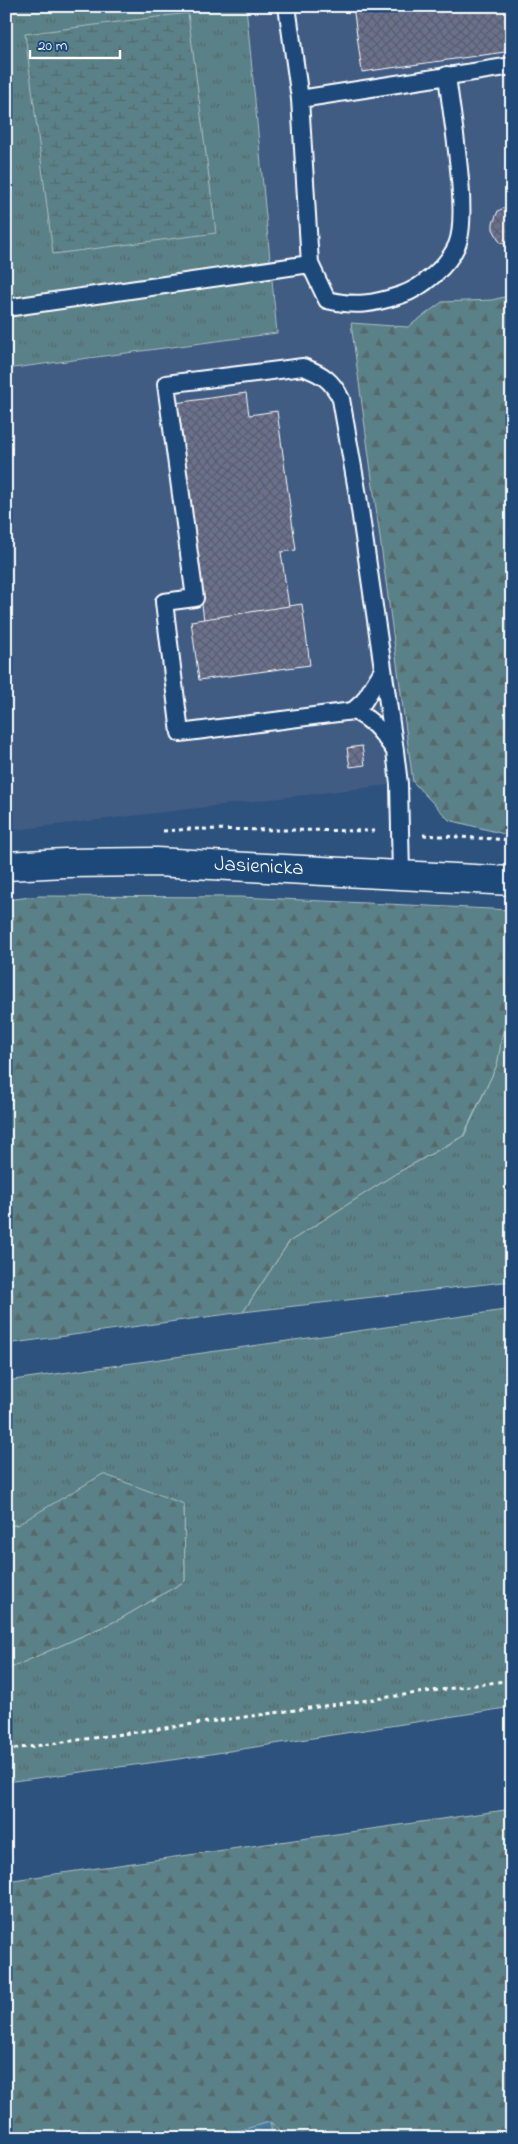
<svg xmlns="http://www.w3.org/2000/svg" width="518" height="2144" viewBox="0 0 518 2144" font-family="'Indie Flower',sans-serif">
<style>
.built{fill:#405b83}
.grass{fill:url(#grass-tufts);stroke:#acc0c3}
.forest{fill:url(#forest-firs);stroke:#acc0c3}
.wetland{fill:url(#wetland-marsh);stroke:#acc0c3}
.water{fill:url(#water-waves);stroke:#8fb0c5}
.building{fill:url(#building-cross-hatch);stroke:#fff}
.lines{fill:none;stroke-linecap:round;stroke-linejoin:round}
.service-casing{stroke:#fff;stroke-width:20}
.secondary-casing{stroke:#fff;stroke-width:31}
.path{stroke:#fff;stroke-width:3;stroke-dasharray:4 4;stroke-linecap:butt}
.service{stroke:#1f4a7a;stroke-width:16}
.secondary{stroke:#1f4a7a;stroke-width:28}
.labels{text-anchor:middle;dominant-baseline:central;stroke-width:4;stroke-linejoin:round;paint-order:stroke}
.street-label{font-size:21px;fill:#fff;stroke:#1f4a7a}
</style>
<defs>
<pattern id="grass-tufts" width="24" height="20" patternUnits="userSpaceOnUse" patternTransform="scale(1.25)"><rect width="24" height="20" fill="#5a8187"/><path d="M3 7l-1-3M5 7V3M7 7l1-3M15 17l-1-3M17 17v-4M19 17l1-3" fill="none" stroke="#54696c"/></pattern>
<pattern id="forest-firs" width="22" height="20" patternUnits="userSpaceOnUse" patternTransform="scale(1.25)"><rect width="22" height="20" fill="#5a8187"/><path d="M5 1l3.5 6h-7zM16 11l3.5 6h-7z" fill="#54696c"/></pattern>
<pattern id="wetland-marsh" width="20" height="14" patternUnits="userSpaceOnUse" patternTransform="scale(1.25)"><rect width="20" height="14" fill="#5a8187"/><path d="M1 5h8M5 5V1M11 12h8M15 12V8" fill="none" stroke="#54696c"/></pattern>
<pattern id="water-waves" width="16" height="10" patternUnits="userSpaceOnUse" patternTransform="scale(1.25)"><rect width="16" height="10" fill="#447c9f"/><path d="M0 5q4-4 8 0t8 0" fill="none" stroke="#486476"/></pattern>
<pattern id="building-cross-hatch" width="8" height="8" patternUnits="userSpaceOnUse" patternTransform="scale(1.25)"><rect width="8" height="8" fill="#6a718e"/><path d="M0 0l8 8M0 8l8-8" fill="none" stroke="#5a5d6a"/></pattern>
</defs>
<rect width="100%" height="100%" fill="#2e527e"/>
<filter id="ink" filterUnits="userSpaceOnUse"><feTurbulence type="fractalNoise" baseFrequency=".02" numOctaves="2"/><feDisplacementMap in="SourceGraphic" scale="10" xChannelSelector="R" yChannelSelector="G"/><feConvolveMatrix kernelMatrix="1 2 1 2 8 2 1 2 1" color-interpolation-filters="sRGB"/></filter>
<g filter="url(#ink)">
<path class="built" d="M 246,6 L 512,6 L 512,795 L 413,782 L 6,831 L 6,369 L 277,333 Z"/>
<g class="grass">
<path d="M 6,6 L 246,6 L 277,333 L 6,369 Z"/>
<path d="M 512,981 L 512,1281 L 243,1312 L 289,1242 L 395,1174 L 464,1136 L 497,1065 Z"/>
<path d="M 512,1309 L 512,1707 L 172,1760 L 6,1782 L 6,1670 L 120,1619 L 185,1581 L 184,1504 L 6,1526 L 6,1381 Z"/>
</g>
<g class="forest">
<path d="M 512,295 L 512,836 L 449,820 L 413,782 L 351,323 L 408,327 L 442,302 L 492,300 Z"/>
<path d="M 39,896 L 240,897 L 512,910 L 512,981 L 497,1065 L 463,1136 L 395,1174 L 289,1242 L 243,1312 L 6,1344 L 6,900 Z"/>
<path d="M 103,1474 L 184,1504 L 185,1581 L 120,1619 L 6,1670 L 6,1526 L 17,1525 Z"/>
<path d="M 512,1809 L 512,2105 L 508,2138 L 289,2138 L 270,2122 L 214,2138 L 6,2138 L 6,1881 Z"/>
</g>
<g class="wetland">
<path d="M 188,13 L 216,233 L 53,254 L 25,34 Z"/>
<path d="M 270,2122 L 289,2138 L 273,2138 Z"/>
</g>
<path class="water" d="M 270,2122 L 273,2138 L 214,2138 Z"/>
<g class="building">
<path d="M 353,6 L 512,6 L 512,51 L 362,72 Z"/>
<path d="M 512,203 L 512,248 L 500,242 L 493,229 L 493,223 L 498,211 Z"/>
<path d="M 246,393 L 249,415 L 277,411 L 296,550 L 281,552 L 289,607 L 204,620 L 175,403 Z"/>
<path d="M 302,604 L 310,665 L 199,680 L 191,621 Z"/>
<path d="M 362,746 L 365,765 L 350,767 L 347,748 Z"/>
</g>
<g class="lines">
<defs>
<g id="service">
<path d="M 287,6 L 300,99 L 310,264 L 327,300 C 356,307 373,304 401,295 C 422,288 448,266 457,245 C 470,214 451,113 447,75"/>
<path d="M 300,99 L 512,66"/>
<path d="M 6,308 L 310,264"/>
<path d="M 353,711 L 364,701 L 383,670"/>
<path d="M 395,751 C 383,734 372,718 353,711 L 180,733 L 164,602 L 195,598 L 166,384 L 303,367 C 322,374 332,380 341,399 L 358,496 L 395,751 L 399,784 L 401,875"/>
</g>
<path id="secondary" d="M 6,866 L 65,863 L 156,862 L 512,881"/>
</defs>
<use href="#service" class="service-casing"/>
<use href="#secondary" class="secondary-casing"/>
<g class="path">
<path d="M 163,831 L 192,829 L 377,831"/>
<path d="M 423,835 L 512,840"/>
<path d="M 6,1750 L 512,1680"/>
</g>
<use href="#service" class="service"/>
<use href="#secondary" class="secondary"/>
</g>
</g>
<g class="labels">
<g class="street-label">
<text transform="translate(259 867) rotate(3)">Jasienicka</text>
</g>
</g>
<rect width="518" height="2144" fill="none" stroke="#1f4a7a" stroke-width="25"/>
<rect x="12" y="12" width="493" height="2119" fill="none" stroke="#fff" stroke-width="2" filter="url(#ink)"/>
<path d="M30 50v8h90v-8" fill="none" stroke="#ffffff" stroke-width="2.5"/>
<text x="38" y="50" font-size="15" fill="#ffffff" stroke="#1f4a7a" stroke-width="4" paint-order="stroke">20 m</text>
</svg>
